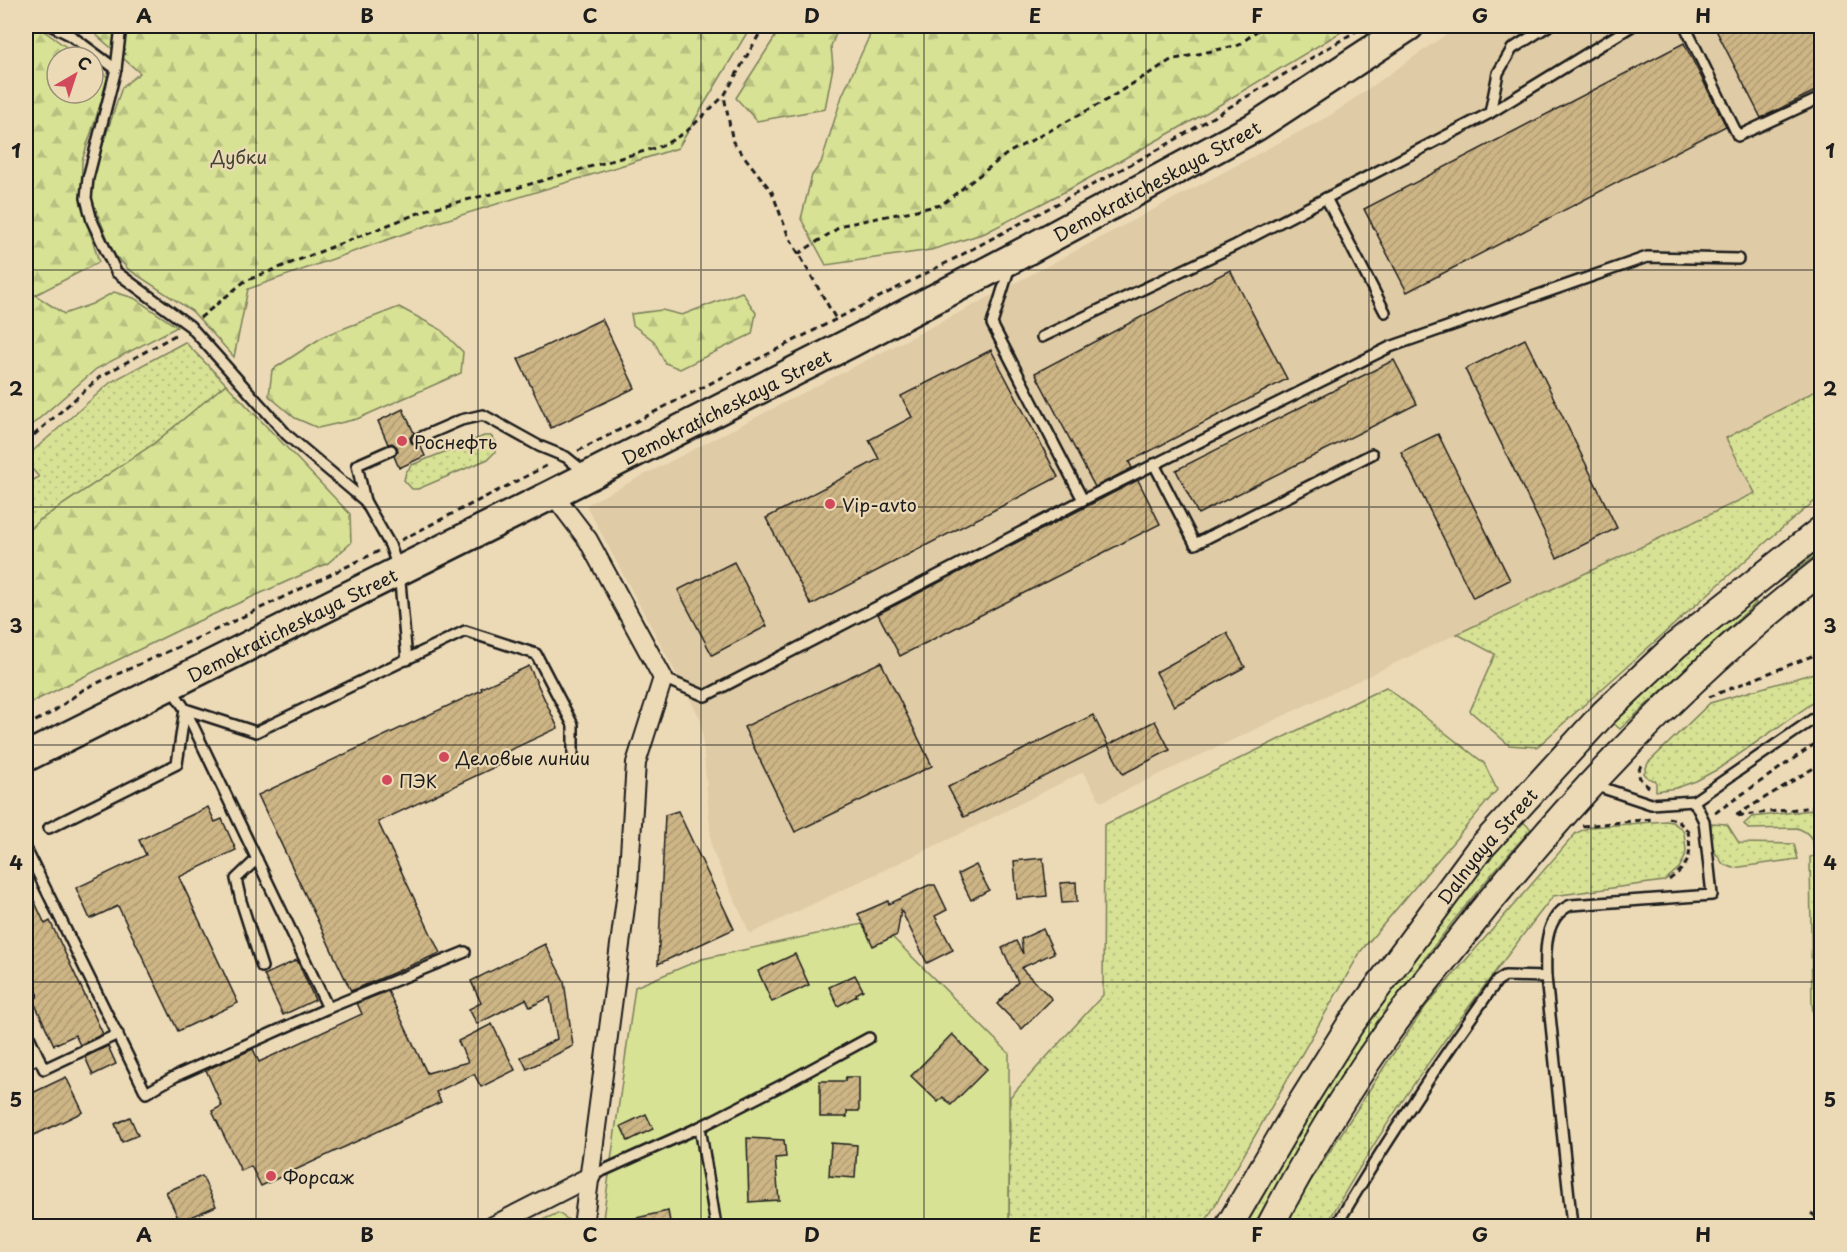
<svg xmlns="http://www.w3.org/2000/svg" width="1847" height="1252" viewBox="0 0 1847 1252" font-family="'Playpen Sans',sans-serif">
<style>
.built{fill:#dfcba5}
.grass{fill:url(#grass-dots);stroke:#7a7f58;stroke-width:1.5}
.forest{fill:url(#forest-firs);stroke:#7a7f58;stroke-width:1.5}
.garden{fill:#d7e295;stroke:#7a7f58;stroke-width:1.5}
.building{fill:url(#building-hatch);stroke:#1c1c1c;stroke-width:1.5}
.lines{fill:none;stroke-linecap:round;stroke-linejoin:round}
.service-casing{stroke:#1c1c1c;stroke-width:14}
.minor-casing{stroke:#1c1c1c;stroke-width:22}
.secondary-casing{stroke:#1c1c1c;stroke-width:30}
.primary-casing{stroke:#1c1c1c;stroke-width:33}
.path{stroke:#1c1c1c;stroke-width:3;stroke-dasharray:6 4.5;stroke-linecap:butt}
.service{stroke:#ecdab7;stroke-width:9}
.minor{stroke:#ecdab7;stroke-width:18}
.secondary{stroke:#ecdab7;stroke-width:26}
.primary{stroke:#ecdab7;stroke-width:28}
.grid{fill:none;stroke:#1c1c1c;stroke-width:1.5;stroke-opacity:0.55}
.poi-dot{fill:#d1495b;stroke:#ecdab7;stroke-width:2}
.labels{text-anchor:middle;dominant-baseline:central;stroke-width:4.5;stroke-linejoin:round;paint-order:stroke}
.park-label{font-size:18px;fill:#414434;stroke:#ecdab7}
.street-label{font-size:18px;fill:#1c1c1c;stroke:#ecdab7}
.poi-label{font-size:18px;fill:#1c1c1c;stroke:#ecdab7;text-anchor:start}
.neatline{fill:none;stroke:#1c1c1c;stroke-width:2}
.grid-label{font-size:20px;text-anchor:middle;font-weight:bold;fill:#1c1c1c}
</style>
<defs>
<pattern id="grass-dots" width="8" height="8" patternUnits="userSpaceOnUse" patternTransform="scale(1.5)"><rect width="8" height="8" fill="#d7e295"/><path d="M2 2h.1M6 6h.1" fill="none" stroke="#b8c180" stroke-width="1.8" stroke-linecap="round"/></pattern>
<pattern id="forest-firs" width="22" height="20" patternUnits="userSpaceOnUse" patternTransform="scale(1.5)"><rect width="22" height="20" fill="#d7e295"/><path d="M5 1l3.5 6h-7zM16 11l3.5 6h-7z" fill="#b8c180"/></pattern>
<pattern id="building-hatch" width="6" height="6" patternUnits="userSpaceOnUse" patternTransform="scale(1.5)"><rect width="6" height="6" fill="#cdb585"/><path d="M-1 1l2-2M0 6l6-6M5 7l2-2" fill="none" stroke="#af9b72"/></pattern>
</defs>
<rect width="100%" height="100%" fill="#ecdab7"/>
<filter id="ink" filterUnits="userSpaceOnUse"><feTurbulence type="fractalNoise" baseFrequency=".0167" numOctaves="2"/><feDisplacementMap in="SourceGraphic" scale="12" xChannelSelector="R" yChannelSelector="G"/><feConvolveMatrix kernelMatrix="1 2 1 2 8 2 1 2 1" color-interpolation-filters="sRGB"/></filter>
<g filter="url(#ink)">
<path class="built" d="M 1458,26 L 1821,26 L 1821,388 L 1726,438 L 1755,493 L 1101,802 L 1083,772 L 966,831 L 750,934 L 712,850 L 701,720 L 586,505 L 972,306 L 1331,115 Z"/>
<g class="grass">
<path d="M 185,342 L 226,384 L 152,445 L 40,520 L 26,534 L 26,484 L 39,477 L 26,462 L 26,457 L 111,382 Z"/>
<path d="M 1821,388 L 1821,496 L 1774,535 L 1537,747 L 1509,745 L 1470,711 L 1495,654 L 1457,634 L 1755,493 L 1726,438 Z"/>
<path d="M 484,436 L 491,436 L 496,442 L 495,452 L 488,459 L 418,489 L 412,489 L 404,480 L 406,472 L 412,465 Z"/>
<path d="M 1821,537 L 1821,551 L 1786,578 L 1781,569 Z"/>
<path d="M 1751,594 L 1756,603 L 1620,729 L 1613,723 Z"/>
<path d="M 1821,671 L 1821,697 L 1718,769 L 1696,781 L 1676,788 L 1656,791 L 1656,781 L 1648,778 L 1644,773 L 1648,763 L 1710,703 Z"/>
<path d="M 1386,687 L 1484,763 L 1497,790 L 1361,951 L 1203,1226 L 1009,1226 L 1010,1097 L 1103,995 L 1104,825 Z"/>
<path d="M 1821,809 L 1822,809 L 1821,1078 L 1812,1003 L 1810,857 L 1815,856 C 1814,842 1812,833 1797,828 L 1748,829 L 1744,824 L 1752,817 Z"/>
<path d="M 1666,821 L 1672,822 L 1682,829 L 1684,833 L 1686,850 L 1685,857 L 1679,868 L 1664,881 L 1553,896 C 1471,1002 1390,1109 1326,1226 L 1286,1226 L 1297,1202 L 1388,1061 L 1426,1006 L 1576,833 L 1590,827 Z"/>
<path d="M 1523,822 L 1531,829 C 1423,949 1331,1084 1255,1226 L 1244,1226 L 1318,1095 L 1383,998 L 1462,890 Z"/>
<path d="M 1711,823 L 1727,824 L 1739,843 L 1794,844 L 1798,859 L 1733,868 L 1723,864 L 1714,851 L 1710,837 Z"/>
</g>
<g class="forest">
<path d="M 37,26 L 80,57 L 57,57 L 57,93 L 93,93 L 93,66 L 109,78 L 82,161 L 81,201 L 99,262 L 35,295 L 64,314 L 92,304 L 114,292 L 134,298 L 177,327 L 96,369 L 26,430 L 26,36 Z"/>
<path d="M 86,26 L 751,26 L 678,148 L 426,226 L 248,289 L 234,357 L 192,311 L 128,269 L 114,254 L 91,198 L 92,177 L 122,87 L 140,73 Z"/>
<path d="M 782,26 L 839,26 L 831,46 L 833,67 L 825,109 L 757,121 L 736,98 Z"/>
<path d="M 874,26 L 1351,26 L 1206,113 L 1064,192 L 985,233 L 931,250 L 826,265 L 801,219 L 812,175 L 821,163 L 842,96 Z"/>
<path d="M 742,292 L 756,313 L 752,334 L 680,369 L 665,363 L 654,341 L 633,325 L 631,314 L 662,310 L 682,315 Z"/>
<path d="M 399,307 L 440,329 L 463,352 L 461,373 L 357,419 L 318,428 L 295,418 L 269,396 L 272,370 L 324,336 Z"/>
<path d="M 226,384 L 350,514 L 351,543 L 328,563 L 183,628 L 26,705 L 26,534 L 40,520 L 152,445 Z"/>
</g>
<g class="garden">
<path d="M 876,921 L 1009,1053 L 1009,1226 L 602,1226 L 635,987 L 702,959 Z"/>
<path d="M 558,1213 L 573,1223 L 573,1226 L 529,1226 Z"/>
</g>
<g class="building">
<path d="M 1714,26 L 1821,26 L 1821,88 L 1761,118 Z"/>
<path d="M 1684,43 L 1726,126 L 1407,292 L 1364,209 Z"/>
<path d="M 1230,270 L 1287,379 L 1129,462 L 1132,468 L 1095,487 L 1035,373 Z"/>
<path d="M 602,319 L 635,388 L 551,428 L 518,359 Z"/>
<path d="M 1525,339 L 1617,528 L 1557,558 L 1465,369 Z"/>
<path d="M 991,350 L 1058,477 L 811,605 L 766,518 L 879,459 L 869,440 L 912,417 L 901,396 Z"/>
<path d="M 1394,360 L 1417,404 L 1198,514 L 1176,470 Z"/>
<path d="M 403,409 L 414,433 L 410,438 L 411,442 L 416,446 L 420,445 L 425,456 L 399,468 L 394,456 L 398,451 L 397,447 L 392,443 L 388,444 L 378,421 Z"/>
<path d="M 1438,434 L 1510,580 L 1473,598 L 1401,452 Z"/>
<path d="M 1138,480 L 1160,524 L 900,656 L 878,614 Z"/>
<path d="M 734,562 L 767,626 L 712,655 L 678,590 Z"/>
<path d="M 1227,633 L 1245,667 L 1174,706 L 1156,672 Z"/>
<path d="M 881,662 L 932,766 L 795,832 L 744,727 Z"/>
<path d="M 529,666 L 558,728 L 495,757 L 499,765 L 378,822 L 440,953 L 351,991 L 258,795 L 482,690 L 481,688 Z"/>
<path d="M 1093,715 L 1108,745 L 964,817 L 948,787 Z"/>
<path d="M 1155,721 L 1170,750 L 1123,774 L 1108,745 Z"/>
<path d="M 208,807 L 215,822 L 222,819 L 236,850 L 179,877 L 238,1003 L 178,1031 L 118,906 L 90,919 L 76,888 L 146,855 L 139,840 Z"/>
<path d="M 678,811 L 734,929 L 658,964 L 665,815 Z"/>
<path d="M 1043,858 L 1047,896 L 1017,899 L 1014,861 Z"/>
<path d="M 976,865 L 989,890 L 971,900 L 958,874 Z"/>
<path d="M 1076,882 L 1077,902 L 1062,903 L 1060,883 Z"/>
<path d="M 26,883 L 45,924 L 50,921 L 103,1034 L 80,1045 L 75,1035 L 54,1045 L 33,1000 L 37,997 L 37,991 L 34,988 L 28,988 L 26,984 Z"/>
<path d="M 929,885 L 935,885 L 947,910 L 935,916 L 953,950 L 927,963 L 901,910 L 897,935 L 873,946 L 858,914 L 888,901 L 889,904 Z"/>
<path d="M 1043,929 L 1054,953 L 1021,968 L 1052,999 L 1022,1029 L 997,1004 L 1018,982 L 1002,948 L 1016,941 L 1023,954 L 1021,939 Z"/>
<path d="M 545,944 L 564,981 L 573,1046 L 527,1069 L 521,1057 L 557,1039 L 550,997 L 530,1007 L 526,999 L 477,1024 L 469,1009 L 481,1003 L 471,981 Z"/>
<path d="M 795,954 L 809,985 L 772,1002 L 758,971 Z"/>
<path d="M 297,960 L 315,1000 L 283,1015 L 264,975 Z"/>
<path d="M 855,975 L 863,990 L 856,994 L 857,996 L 838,1006 L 829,987 Z"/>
<path d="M 388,991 L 427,1073 L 468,1062 L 458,1041 L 492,1024 L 515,1070 L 481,1087 L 474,1074 L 436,1092 L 441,1102 L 261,1186 L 251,1166 L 241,1171 L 212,1111 L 222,1106 L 206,1070 L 253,1049 L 259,1062 L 362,1014 L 357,1003 Z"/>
<path d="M 952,1034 L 987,1069 L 951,1105 L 943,1097 L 938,1102 L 911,1076 Z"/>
<path d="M 108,1046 L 116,1064 L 93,1075 L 85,1057 Z"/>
<path d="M 66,1077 L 83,1112 L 26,1139 L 26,1096 Z"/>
<path d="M 846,1077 L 859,1077 L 859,1111 L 847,1111 L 847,1117 L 820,1117 L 820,1081 L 845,1081 Z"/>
<path d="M 646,1114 L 653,1129 L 628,1141 L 621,1126 Z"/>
<path d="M 130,1117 L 138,1135 L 122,1142 L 115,1124 Z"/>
<path d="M 747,1138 L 784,1140 L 786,1157 L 775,1158 L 779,1200 L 749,1202 Z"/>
<path d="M 831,1143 L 857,1145 L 855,1178 L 829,1176 Z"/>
<path d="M 202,1176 L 216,1206 L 180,1222 L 166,1192 Z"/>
<path d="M 668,1211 L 671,1227 L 627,1227 L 627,1220 Z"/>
</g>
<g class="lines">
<defs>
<g id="service">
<path d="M 52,26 L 70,35 L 116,69"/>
<path d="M 121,26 L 116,69 L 88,178 L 86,198 L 92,221 L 116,272 L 190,326 L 287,435 L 365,501"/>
<path d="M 1548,26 L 1512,49 L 1498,73 L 1490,113 L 1632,26"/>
<path d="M 1685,26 L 1738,136 L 1822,97"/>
<path d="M 1326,198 L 1385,312"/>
<path d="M 1042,337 L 1236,245 L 1490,113"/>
<path d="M 417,439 L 461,420 L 483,415 L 539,446 L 566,457 L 587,474"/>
<path d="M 391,450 L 357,465 L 365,501 L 390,545 L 399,571 L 407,660"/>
<path d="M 1154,464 L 1195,544 L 1372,454"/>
<path d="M 1083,500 L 1390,347 L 1647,257 L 1738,259"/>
<path d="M 663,678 L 705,696 L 1083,500 L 992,324 L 1010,266"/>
<path d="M 1594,785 L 1651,804 L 1694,801 L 1822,713"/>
<path d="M 49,828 L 177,764 L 185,709 L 171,688"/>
<path d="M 26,849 L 146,1093 L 176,1076 L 328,1008 L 465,952"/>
<path d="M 257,859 L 236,879 L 241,901 L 262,967"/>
<path d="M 26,997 L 31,994"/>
<path d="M 328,1008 L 185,709 L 256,732 L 465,631 L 536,654 L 573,725 L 573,753"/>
<path d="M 26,1030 L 44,1069 L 118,1034"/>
<path d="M 26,1064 L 39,1058"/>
<path d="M 700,1127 L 716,1226"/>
<path d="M 591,1176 L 700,1127 L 784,1084 L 869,1038"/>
<path d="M 1336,1226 C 1385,1142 1440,1061 1497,981 L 1505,976 L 1546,977"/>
<path d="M 1572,1226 L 1546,977 C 1545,952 1544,916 1571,905 L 1712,895 L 1704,821 L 1694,801"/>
</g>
<g id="minor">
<path d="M 553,494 L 588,540 L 663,678 L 636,763 L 628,884 L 583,1226"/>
<path d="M 493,1226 L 591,1176"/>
</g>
<g id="secondary">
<path id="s1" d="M 1229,1226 L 1295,1113 L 1350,1025 L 1478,851 L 1603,714 L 1676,645 L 1822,529"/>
<path d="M 1270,1226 C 1303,1163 1341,1099 1382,1040 C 1406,1005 1434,972 1460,939 C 1566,803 1686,676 1822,570"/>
</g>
<g id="primary">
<path id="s2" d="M 26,757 L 553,494 L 850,343 L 1013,258 L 1255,127 L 1409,26"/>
</g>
</defs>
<use href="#service" class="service-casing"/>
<use href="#minor" class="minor-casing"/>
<use href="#secondary" class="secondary-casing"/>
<use href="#primary" class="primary-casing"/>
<g class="path">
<path d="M 764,26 L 724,96 L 733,142 L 772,192 L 788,235 L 837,321"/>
<path d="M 798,254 L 843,225 L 941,205 L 1008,153 L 1103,102 L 1171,60 L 1239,45 L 1263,26"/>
<path d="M 200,318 L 245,281 L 429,209 L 520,187 L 662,146 L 686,132 L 724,96"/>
<path d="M 26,442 L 100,377 L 177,334"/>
<path d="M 578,451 L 950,261 L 1163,147 L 1358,30"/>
<path d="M 401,540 L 550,464"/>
<path d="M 1709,697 L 1812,656 L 1822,648"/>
<path d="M 26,726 L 53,712 L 84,689 L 209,633 L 379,551"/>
<path d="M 1822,763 L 1735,816 L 1822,806"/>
<path d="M 1641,765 C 1636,776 1640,781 1649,787"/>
<path d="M 1715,813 L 1822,739"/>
<path d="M 1668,818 L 1677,820 L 1688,831 L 1692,829"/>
<path d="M 1582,826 L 1653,819"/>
<path d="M 1669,880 C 1690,864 1692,857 1688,831"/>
<path d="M 1811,1213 L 1822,1221"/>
</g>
<use href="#service" class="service"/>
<use href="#minor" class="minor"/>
<use href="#secondary" class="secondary"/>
<use href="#primary" class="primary"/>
</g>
</g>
<path class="grid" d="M 256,26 L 256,1226M 478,26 L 478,1226M 701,26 L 701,1226M 924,26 L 924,1226M 1146,26 L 1146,1226M 1369,26 L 1369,1226M 1591,26 L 1591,1226M 26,270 L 1822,270M 26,507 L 1822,507M 26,745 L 1822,745M 26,982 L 1822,982"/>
<g class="poi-dot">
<circle cx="402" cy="441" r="6"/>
<circle cx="830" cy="504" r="6"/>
<circle cx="444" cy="757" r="6"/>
<circle cx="387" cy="780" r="6"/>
<circle cx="271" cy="1176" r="6"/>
</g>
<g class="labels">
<g class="park-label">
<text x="239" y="156">Дубки</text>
</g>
<g class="street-label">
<text stroke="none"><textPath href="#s2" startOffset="1269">Demokraticheskaya Street</textPath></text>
<text stroke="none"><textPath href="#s2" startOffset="783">Demokraticheskaya Street</textPath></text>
<text stroke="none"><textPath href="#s2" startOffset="297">Demokraticheskaya Street</textPath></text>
<text stroke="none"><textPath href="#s1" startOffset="460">Dalnyaya Street</textPath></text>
</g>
<g class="poi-label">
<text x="414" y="441">Роснефть</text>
<text x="842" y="504">Vip-avto</text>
<text x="456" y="757">Деловые линии</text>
<text x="399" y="780">ПЭК</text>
<text x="283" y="1176">Форсаж</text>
</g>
</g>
<rect width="1847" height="1252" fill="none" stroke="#ecdab7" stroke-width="66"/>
<g transform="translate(75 75) rotate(39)"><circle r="28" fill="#ecdab7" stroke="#998e79" stroke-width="1.5"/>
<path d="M0-4.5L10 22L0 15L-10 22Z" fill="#d1495b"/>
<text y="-9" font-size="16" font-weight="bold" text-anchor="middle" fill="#1c1c1c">С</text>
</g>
<rect x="33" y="33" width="1781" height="1186" class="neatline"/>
<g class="grid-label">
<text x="144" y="23">A</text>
<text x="367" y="23">B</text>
<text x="590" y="23">C</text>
<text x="812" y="23">D</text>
<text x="1035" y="23">E</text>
<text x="1257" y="23">F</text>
<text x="1480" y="23">G</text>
<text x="1703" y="23">H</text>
<text x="16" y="158">1</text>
<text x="1830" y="158">1</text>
<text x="16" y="396">2</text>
<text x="1830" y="396">2</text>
<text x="16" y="633">3</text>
<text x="1830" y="633">3</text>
<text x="16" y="870">4</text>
<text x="1830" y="870">4</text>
<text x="16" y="1107">5</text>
<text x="1830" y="1107">5</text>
<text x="144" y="1242">A</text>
<text x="367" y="1242">B</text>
<text x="590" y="1242">C</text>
<text x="812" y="1242">D</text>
<text x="1035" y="1242">E</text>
<text x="1257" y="1242">F</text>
<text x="1480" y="1242">G</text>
<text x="1703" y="1242">H</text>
</g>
</svg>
